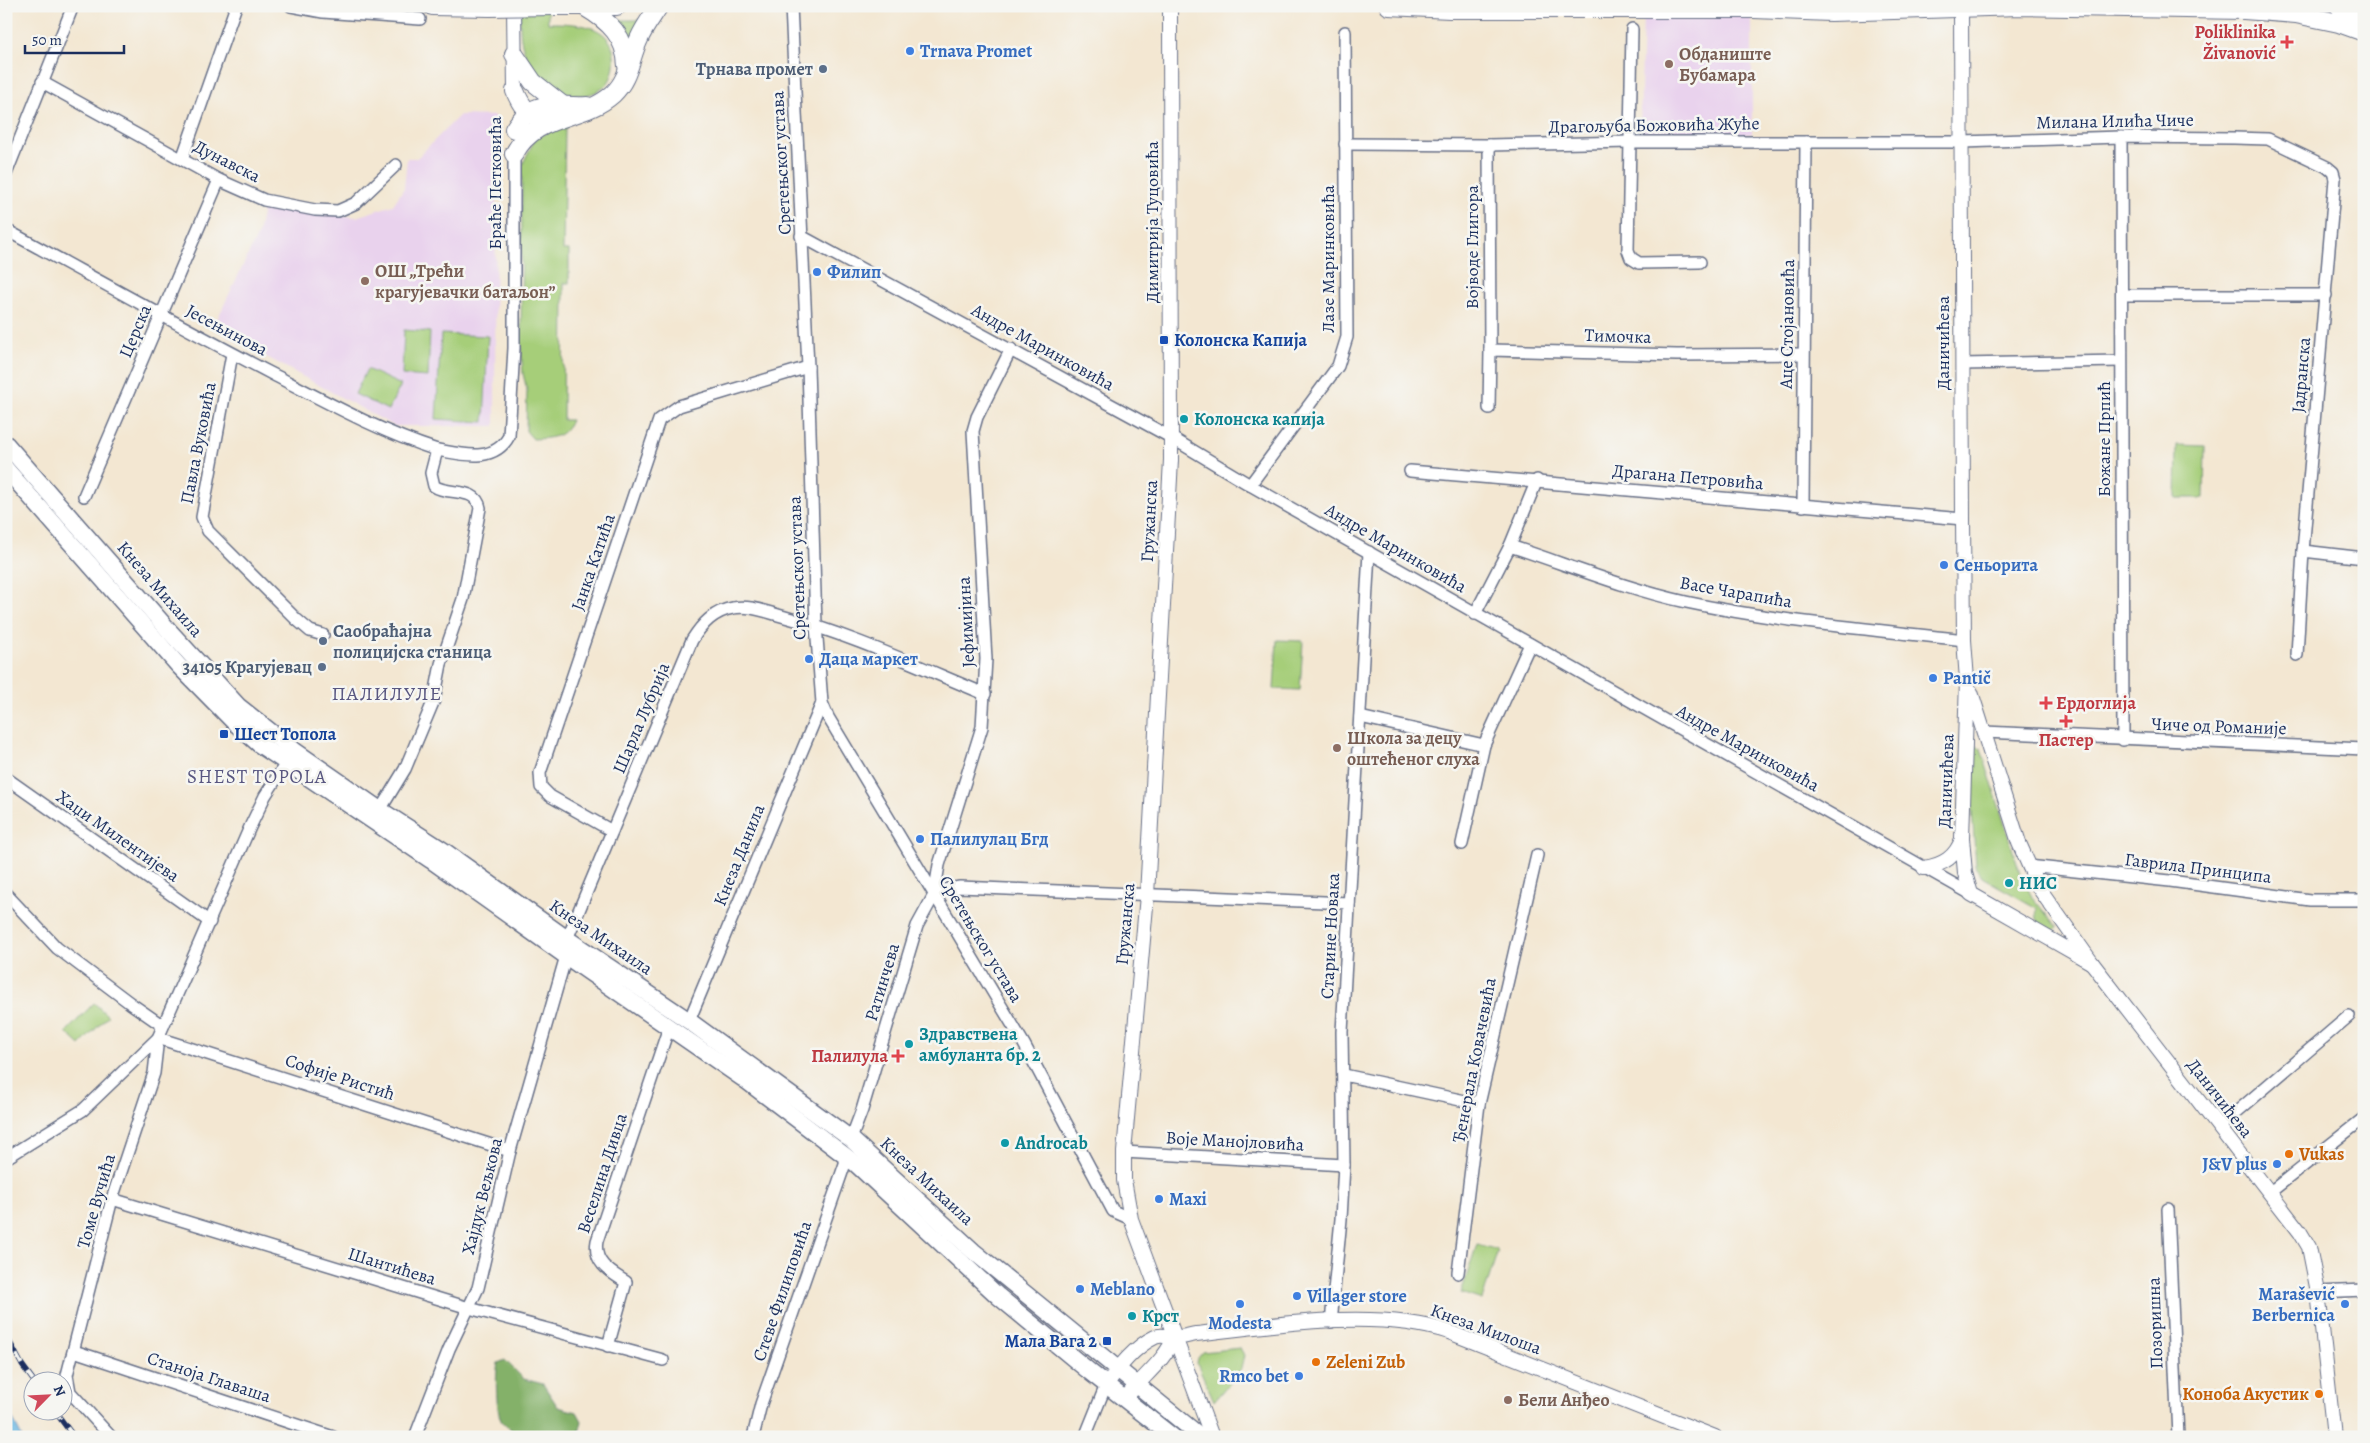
<svg xmlns="http://www.w3.org/2000/svg" width="2370" height="1443" viewBox="0 0 2370 1443" font-family="Alegreya,serif">
<style>
.built{fill:#e9d2ed}
.green{fill:#a6ce79;stroke:#607e6c}
.forest{fill:#84b169;stroke:#507064}
.water{fill:#67b5e1;stroke:#4172a0}
.lines{fill:none;stroke-linecap:round;stroke-linejoin:round}
.minor-casing{stroke:#676f87;stroke-width:14}
.tertiary-casing{stroke:#676f87;stroke-width:16}
.secondary-casing{stroke:#676f87;stroke-width:19}
.primary-casing{stroke:#676f87;stroke-width:20}
.minor{stroke:#fff;stroke-width:11}
.tertiary{stroke:#fff;stroke-width:14}
.secondary{stroke:#fff;stroke-width:16}
.primary{stroke:#fff;stroke-width:18}
.rail-casing{stroke:#1b2f5e;stroke-width:5.5}
.rail{stroke:#f6f6f2;stroke-width:4;stroke-dasharray:11;stroke-linecap:butt}
.primary-bridge-casing{stroke:#676f87;stroke-width:20;stroke-linecap:butt}
.primary-bridge{stroke:#fff;stroke-width:18}
.health-dot{fill:#e0444e;stroke:#f6f6f2;stroke-width:2}
.shop-dot{fill:#3f7fe0;stroke:#f6f6f2;stroke-width:2}
.education-dot{fill:#8d6e63;stroke:#f6f6f2;stroke-width:2}
.service-dot{fill:#5c6f8a;stroke:#f6f6f2;stroke-width:2}
.transit-dot{fill:#1a4fb4;stroke:#f6f6f2;stroke-width:2}
.culture-dot{fill:#0f9aa8;stroke:#f6f6f2;stroke-width:2}
.food-dot{fill:#e8710a;stroke:#f6f6f2;stroke-width:2}
.labels{text-anchor:middle;dominant-baseline:central;stroke-width:5;stroke-linejoin:round;paint-order:stroke}
.health-label{font-size:18px;font-weight:bold;fill:#be3a42;stroke:#f6f6f2;text-anchor:end}
.shop-label{font-size:18px;font-weight:bold;fill:#366cbe;stroke:#f6f6f2;text-anchor:start}
.education-label{font-size:18px;font-weight:bold;fill:#785e54;stroke:#f6f6f2;text-anchor:start}
.service-label{font-size:18px;font-weight:bold;fill:#4e5e75;stroke:#f6f6f2;text-anchor:end}
.street-label{font-size:18px;fill:#1b2f5e;stroke:#f6f6f2}
.transit-label{font-size:18px;font-weight:bold;fill:#164399;stroke:#f6f6f2;text-anchor:start}
.culture-label{font-size:18px;font-weight:bold;fill:#0d838f;stroke:#f6f6f2;text-anchor:start}
.food-label{font-size:18px;font-weight:bold;fill:#c56008;stroke:#f6f6f2;text-anchor:start}
.neighbourhood-label{font-size:19px;letter-spacing:1px;fill:#585680;stroke:#f6f6f2}
.quarter-label{font-size:20px;letter-spacing:1px;fill:#585680;stroke:#f6f6f2}
</style>
<rect width="100%" height="100%" fill="#f6f6f2"/>
<filter id="ink" filterUnits="userSpaceOnUse"><feTurbulence type="fractalNoise" baseFrequency=".02" numOctaves="2"/><feDisplacementMap in="SourceGraphic" scale="10" xChannelSelector="R" yChannelSelector="G"/><feConvolveMatrix kernelMatrix="1 2 1 2 8 2 1 2 1" color-interpolation-filters="sRGB"/></filter>
<filter id="wash" filterUnits="userSpaceOnUse"><feTurbulence type="fractalNoise" baseFrequency=".0096" numOctaves="4" result="noise"/><feDisplacementMap in="SourceGraphic" scale="20" xChannelSelector="R" yChannelSelector="G"/><feGaussianBlur stdDeviation="1.12" result="paint"/><feColorMatrix in="noise" values="0 0 0 0 0 0 0 0 0 0 0 0 0 0 0 0 0 1.4 0 .05"/><feComposite in="paint" operator="in"/></filter>
<g filter="url(#wash)">
<rect width="100%" height="100%" fill="#f3e7d2"/>
<g class="built">
<path d="M 1643,14 L 1752,14 L 1752,134 L 1640,134 Z"/>
<path d="M 460,115 L 496,116 L 495,426 L 394,426 L 213,328 L 258,234 L 263,208 L 356,217 L 393,205 L 404,188 L 407,158 L 417,158 Z"/>
</g>
<g class="green">
<path d="M 520,6 L 548,6 L 548,23 C 578,23 618,24 614,65 C 613,74 610,83 603,88 C 571,110 533,78 523,48 C 519,35 520,20 520,6 Z"/>
<path d="M 616,20 L 642,20 L 631,48 Z"/>
<path d="M 572,120 L 565,129 L 563,250 L 569,250 L 569,283 L 564,283 L 563,420 L 571,420 C 564,439 550,438 533,439 L 526,431 L 527,390 L 523,374 L 521,347 L 522,165 L 535,139 Z"/>
<path d="M 404,330 L 430,332 L 428,377 L 402,375 Z"/>
<path d="M 441,334 L 488,336 L 484,422 L 436,419 Z"/>
<path d="M 367,369 L 401,385 L 388,410 L 355,394 Z"/>
<path d="M 2177,445 L 2205,446 L 2204,498 L 2176,498 Z"/>
<path d="M 1277,640 L 1303,641 L 1300,690 L 1274,689 Z"/>
<path d="M 1978,746 L 1981,749 L 2020,873 L 2032,897 L 2055,925 L 2057,927 L 2055,931 C 2042,930 2034,921 2037,909 L 2035,907 L 1980,876 L 1976,866 L 1971,797 L 1974,748 Z"/>
<path d="M 94,1003 L 108,1016 L 80,1045 L 66,1032 Z"/>
<path d="M 1477,1244 L 1498,1250 L 1482,1300 L 1461,1293 Z"/>
<path d="M 1240,1348 L 1244,1355 L 1241,1369 L 1214,1401 L 1197,1363 L 1198,1358 L 1203,1352 Z"/>
</g>
<path class="forest" d="M 505,1360 L 524,1379 L 543,1384 L 558,1407 L 577,1412 L 582,1421 L 578,1437 L 516,1437 L 515,1432 C 511,1429 505,1426 502,1422 C 496,1414 495,1374 498,1363 Z"/>
<path class="water" d="M 6,1406 L 22,1437 L 6,1437 Z"/>
</g>
<g filter="url(#ink)">
<g class="lines">
<defs>
<g id="minor">
<path d="M 291,6 L 323,12 L 420,19"/>
<path d="M 791,6 L 808,367 L 816,625 L 822,703 L 828,717 L 1024,1044 L 1113,1211 L 1131,1219"/>
<path d="M 1632,29 L 1628,250 L 1631,258 L 1639,263 L 1700,262"/>
<path d="M 42,82 L 219,180 L 264,200 L 315,210 L 338,211 L 356,203 L 396,165"/>
<path d="M 2121,137 L 2123,740"/>
<path d="M 1345,144 L 1489,145 L 1630,142 L 1962,142 L 2121,137 L 2234,138 L 2268,139 L 2327,167 L 2333,172 L 2335,179 L 2303,551 L 2297,655"/>
<path d="M 1489,145 L 1490,350"/>
<path d="M 182,159 L 236,6"/>
<path d="M 6,174 L 73,6"/>
<path d="M 6,230 C 96,279 185,329 276,376 C 328,403 381,432 437,450"/>
<path d="M 801,236 L 1172,438 L 1250,485 L 1971,894"/>
<path d="M 2122,295 L 2326,295"/>
<path d="M 232,354 L 202,517 L 208,531 L 296,619 L 310,631 L 323,635"/>
<path d="M 1962,364 L 2121,361"/>
<path d="M 1489,408 L 1490,350 L 1677,355 L 1803,354"/>
<path d="M 1410,471 L 1963,519"/>
<path d="M 1250,485 L 1338,366 L 1347,337 L 1345,32"/>
<path d="M 84,496 L 219,180"/>
<path d="M 1803,506 L 1806,142"/>
<path d="M 1510,546 C 1568,565 1627,589 1686,602 C 1778,622 1871,629 1964,640"/>
<path d="M 2303,551 L 2364,558"/>
<path d="M 1475,614 L 1510,546 L 1537,480"/>
<path d="M 1360,717 L 1484,745"/>
<path d="M 1984,732 L 2364,749"/>
<path d="M 6,778 L 210,922"/>
<path d="M 380,810 L 405,769 L 434,700 L 441,664 L 463,599 L 480,508 C 476,486 448,496 434,486 L 431,473 L 437,450 C 461,454 494,464 509,436 L 514,348 L 514,148"/>
<path d="M 612,831 L 550,796 L 541,787 L 540,773 L 659,420 L 679,406 L 808,367"/>
<path d="M 1462,844 L 1484,745 L 1530,644"/>
<path d="M 2028,866 L 2170,881 L 2310,900 L 2364,900"/>
<path d="M 6,894 L 57,948 L 130,1003 L 163,1026"/>
<path d="M 934,895 L 944,890 L 960,887 L 1349,903"/>
<path d="M 567,939 L 692,640 C 702,624 714,611 733,608 C 748,605 764,611 778,615 C 849,634 917,666 985,694"/>
<path d="M 689,1021 L 822,703"/>
<path d="M 1344,1075 L 1479,1104"/>
<path d="M 2219,1127 L 2349,1016"/>
<path d="M 851,1139 L 862,1110 L 917,926 L 934,895 L 939,865 L 982,727 L 986,659 L 973,431 L 977,417 L 1011,349"/>
<path d="M 1124,1152 L 1344,1165"/>
<path d="M 6,1158 L 83,1110 L 158,1038 L 250,827 L 265,796 L 290,757"/>
<path d="M 2269,1193 L 2364,1118"/>
<path d="M 112,1199 L 469,1308 L 663,1360"/>
<path d="M 2168,1209 L 2178,1437"/>
<path d="M 1458,1273 L 1479,1104 L 1537,855"/>
<path d="M 2318,1292 L 2364,1290"/>
<path d="M 1331,1322 L 1341,1219 L 1344,1165 L 1342,1032 L 1369,552"/>
<path d="M 608,1346 L 626,1282 C 610,1272 593,1263 597,1241 L 669,1027"/>
<path d="M 74,1351 L 333,1437"/>
<path d="M 111,1437 L 70,1392 L 67,1375 L 112,1199 L 154,1073 L 158,1038 L 510,1151"/>
<path d="M 415,1437 L 449,1349 L 478,1288 L 510,1151 L 566,956"/>
<path d="M 753,1437 L 761,1404 L 847,1158"/>
<path d="M 1085,1437 L 1106,1385"/>
</g>
<g id="tertiary">
<path d="M 514,6 L 515,91"/>
<path d="M 1170,6 L 1171,460 L 1147,895 L 1124,1152 L 1124,1180 L 1131,1219 L 1212,1437"/>
<path d="M 1961,6 L 1963,519 L 1964,640 L 1967,680 L 1962,838 L 1965,873 L 1971,894 L 2092,963"/>
<path d="M 1971,692 L 2019,843 L 2039,888 L 2092,963 L 2300,1232 L 2309,1247 L 2318,1292 L 2334,1437"/>
<path d="M 1924,868 C 1943,865 1956,857 1962,839"/>
<path d="M 1106,1385 C 1119,1367 1134,1347 1155,1337 C 1161,1334 1167,1337 1173,1337 C 1181,1338 1189,1335 1196,1334 C 1271,1325 1377,1308 1449,1332 L 1715,1437"/>
<path d="M 1125,1399 C 1140,1378 1165,1362 1174,1337"/>
</g>
<g id="secondary">
<path d="M 6,444 L 171,633 L 238,706 L 295,751 L 380,810 L 444,851 L 567,939 L 689,1021 L 851,1139 L 973,1251 L 1201,1437"/>
<path d="M 6,469 L 178,665 L 234,722 L 259,744 L 431,860 L 566,956 L 748,1082 L 856,1164 L 998,1296 L 1090,1372 L 1173,1437"/>
</g>
<g id="primary">
<path d="M 432,6 L 490,7"/>
<path d="M 555,6 L 617,6"/>
<path d="M 1389,6 L 1450,9 L 1754,9 L 1831,12 L 2019,6 L 2244,10 L 2296,14 L 2339,23 L 2364,32"/>
<path d="M 2339,6 L 2364,14"/>
<path d="M 585,7 C 609,21 626,37 627,66"/>
<path d="M 514,54 L 533,82 L 561,104"/>
<path d="M 515,91 C 520,103 526,114 539,117"/>
<path d="M 514,129 C 535,96 555,108 587,106"/>
<path d="M 514,154 C 536,112 582,122 613,94 C 629,79 630,58 639,39 C 644,27 652,17 659,6"/>
</g>
</defs>
<use href="#minor" class="minor-casing"/>
<use href="#tertiary" class="tertiary-casing"/>
<use href="#secondary" class="secondary-casing"/>
<use href="#primary" class="primary-casing"/>
<use href="#minor" class="minor"/>
<use href="#tertiary" class="tertiary"/>
<use href="#secondary" class="secondary"/>
<use href="#primary" class="primary"/>
<defs>
<g id="rail">
<path d="M 6,1335 L 22,1365 L 33,1380"/>
<path d="M 54,1410 L 74,1437"/>
</g>
</defs>
<use href="#rail" class="rail-casing"/>
<use href="#rail" class="rail"/>
<defs>
<path id="primary-bridge" d="M 490,7 L 555,6"/>
</defs>
<use href="#primary-bridge" class="primary-bridge-casing"/>
<use href="#primary-bridge" class="primary-bridge"/>
</g>
</g>
<g class="health-dot">
<path d="M2284.5 34.5h5v5h5v5h-5v5h-5v-5h-5v-5h5z"/>
<path d="M2043.5 695.5h5v5h5v5h-5v5h-5v-5h-5v-5h5z"/>
<path d="M2063.5 713.5h5v5h5v5h-5v5h-5v-5h-5v-5h5z"/>
<path d="M895.5 1048.5h5v5h5v5h-5v5h-5v-5h-5v-5h5z"/>
</g>
<g class="shop-dot">
<circle cx="910" cy="51" r="5"/>
<circle cx="817" cy="272" r="5"/>
<circle cx="1944" cy="565" r="5"/>
<circle cx="809" cy="659" r="5"/>
<circle cx="1933" cy="678" r="5"/>
<circle cx="920" cy="839" r="5"/>
<circle cx="2277" cy="1164" r="5"/>
<circle cx="1159" cy="1199" r="5"/>
<circle cx="1080" cy="1289" r="5"/>
<circle cx="1297" cy="1296" r="5"/>
<circle cx="1240" cy="1304" r="5"/>
<circle cx="2345" cy="1304" r="5"/>
<circle cx="1299" cy="1376" r="5"/>
</g>
<g class="education-dot">
<circle cx="1669" cy="64" r="5"/>
<circle cx="365" cy="281" r="5"/>
<circle cx="1337" cy="748" r="5"/>
<circle cx="1508" cy="1400" r="5"/>
</g>
<g class="service-dot">
<circle cx="823" cy="69" r="5"/>
<circle cx="323" cy="641" r="5"/>
<circle cx="322" cy="667" r="5"/>
</g>
<g class="transit-dot">
<rect x="1159" y="335" width="10" height="10" rx="2.5"/>
<rect x="219" y="729" width="10" height="10" rx="2.5"/>
<rect x="1102" y="1336" width="10" height="10" rx="2.5"/>
</g>
<g class="culture-dot">
<circle cx="1184" cy="419" r="5"/>
<circle cx="2009" cy="883" r="5"/>
<circle cx="909" cy="1044" r="5"/>
<circle cx="1005" cy="1143" r="5"/>
<circle cx="1132" cy="1316" r="5"/>
</g>
<g class="food-dot">
<circle cx="2289" cy="1154" r="5"/>
<circle cx="1316" cy="1362" r="5"/>
<circle cx="2319" cy="1394" r="5"/>
</g>
<g class="labels">
<g class="health-label">
<text x="2276" y="32">Poliklinika<tspan x="2276" dy="21">Živanović</tspan></text>
<text x="2056" y="703" text-anchor="start">Ердоглија</text>
<text x="2066" y="740" text-anchor="middle">Пастер</text>
<text x="888" y="1056">Палилула</text>
</g>
<g class="shop-label">
<text x="920" y="51">Trnava Promet</text>
<text x="827" y="272">Филип</text>
<text x="1954" y="565">Сеньорита</text>
<text x="819" y="659">Даца маркет</text>
<text x="1943" y="678">Pantič</text>
<text x="930" y="839">Палилулац Бгд</text>
<text x="2267" y="1164" text-anchor="end">J&amp;V plus</text>
<text x="1169" y="1199">Maxi</text>
<text x="1090" y="1289">Meblano</text>
<text x="2335" y="1294" text-anchor="end">Marašević<tspan x="2335" dy="21">Berbernica</tspan></text>
<text x="1307" y="1296">Villager store</text>
<text x="1240" y="1323" text-anchor="middle">Modesta</text>
<text x="1289" y="1376" text-anchor="end">Rmco bet</text>
</g>
<g class="education-label">
<text x="1679" y="54">Обданиште<tspan x="1679" dy="21">Бубамара</tspan></text>
<text x="375" y="271">ОШ „Трећи<tspan x="375" dy="21">крагујевачки батаљон”</tspan></text>
<text x="1347" y="738">Школа за децу<tspan x="1347" dy="21">оштећеног слуха</tspan></text>
<text x="1518" y="1400">Бели Анђео</text>
</g>
<g class="service-label">
<text x="813" y="69">Трнава промет</text>
<text x="333" y="631" text-anchor="start">Саобраћајна<tspan x="333" dy="21">полицијска станица</tspan></text>
<text x="312" y="667">34105 Крагујевац</text>
</g>
<g class="street-label">
<text transform="translate(2115 121) rotate(-1)">Милана Илића Чиче</text>
<text transform="translate(1654 125) rotate(-1)">Драгољуба Божовића Жуће</text>
<text transform="translate(227 161) rotate(27)">Дунавска</text>
<text transform="translate(781 163) rotate(-93)">Сретењског устава</text>
<text transform="translate(495 183) rotate(-90)">Браће Петковића</text>
<text transform="translate(1152 222) rotate(-90)">Димитрија Туцовића</text>
<text transform="translate(1472 247) rotate(-90)">Војводе Глигора</text>
<text transform="translate(1328 259) rotate(-90)">Лазе Маринковића</text>
<text transform="translate(1787 324) rotate(-89)">Аце Стојановића</text>
<text transform="translate(227 330) rotate(28)">Јесењинова</text>
<text transform="translate(135 331) rotate(-67)">Церска</text>
<text transform="translate(1618 336) rotate(2)">Тимочка</text>
<text transform="translate(1943 343) rotate(-90)">Даничићева</text>
<text transform="translate(1043 347) rotate(29)">Андре Маринковића</text>
<text transform="translate(2301 375) rotate(-85)">Јадранска</text>
<text transform="translate(2104 439) rotate(-90)">Божане Прпић</text>
<text transform="translate(198 443) rotate(-79)">Павла Вуковића</text>
<text transform="translate(1688 477) rotate(5)">Драгана Петровића</text>
<text transform="translate(1149 521) rotate(-87)">Гружанска</text>
<text transform="translate(1396 548) rotate(30)">Андре Маринковића</text>
<text transform="translate(593 562) rotate(-71)">Јанка Катића</text>
<text transform="translate(797 568) rotate(-92)">Сретењског устава</text>
<text transform="translate(160 589) rotate(49)">Кнеза Михаила</text>
<text transform="translate(1736 592) rotate(10)">Васе Чарапића</text>
<text transform="translate(966 622) rotate(-93)">Јефимијина</text>
<text transform="translate(641 718) rotate(-67)">Шарла Лубрија</text>
<text transform="translate(2219 726) rotate(2)">Чиче од Романије</text>
<text transform="translate(1748 748) rotate(29)">Андре Маринковића</text>
<text transform="translate(1946 781) rotate(-88)">Даничићева</text>
<text transform="translate(118 836) rotate(35)">Хаџи Милентијева</text>
<text transform="translate(739 855) rotate(-68)">Кнеза Данила</text>
<text transform="translate(2198 868) rotate(7)">Гаврила Принципа</text>
<text transform="translate(1125 924) rotate(-85)">Гружанска</text>
<text transform="translate(1330 936) rotate(-87)">Старине Новака</text>
<text transform="translate(601 937) rotate(34)">Кнеза Михаила</text>
<text transform="translate(981 939) rotate(59)">Сретењског устава</text>
<text transform="translate(882 982) rotate(-73)">Ратинчева</text>
<text transform="translate(1474 1060) rotate(-79)">Ђенерала Ковачевића</text>
<text transform="translate(340 1077) rotate(18)">Софије Ристић</text>
<text transform="translate(2220 1098) rotate(52)">Даничићева</text>
<text transform="translate(1235 1141) rotate(3)">Воје Манојловића</text>
<text transform="translate(602 1173) rotate(-72)">Веселина Дивца</text>
<text transform="translate(927 1181) rotate(43)">Кнеза Михаила</text>
<text transform="translate(482 1196) rotate(-76)">Хајдук Вељкова</text>
<text transform="translate(96 1201) rotate(-74)">Томе Вучића</text>
<text transform="translate(392 1266) rotate(17)">Шантићева</text>
<text transform="translate(782 1291) rotate(-71)">Стеве Филиповића</text>
<text transform="translate(2155 1323) rotate(-92)">Позоришна</text>
<text transform="translate(1486 1329) rotate(20)">Кнеза Милоша</text>
<text transform="translate(209 1377) rotate(18)">Станоја Главаша</text>
</g>
<g class="transit-label">
<text x="1174" y="340">Колонска Капија</text>
<text x="234" y="734">Шест Топола</text>
<text x="1097" y="1341" text-anchor="end">Мала Вага 2</text>
</g>
<g class="culture-label">
<text x="1194" y="419">Колонска капија</text>
<text x="2019" y="883">НИС</text>
<text x="919" y="1034">Здравствена<tspan x="919" dy="21">амбуланта бр. 2</tspan></text>
<text x="1015" y="1143">Androcab</text>
<text x="1142" y="1316">Крст</text>
</g>
<g class="food-label">
<text x="2299" y="1154">Vukas</text>
<text x="1326" y="1362">Zeleni Zub</text>
<text x="2309" y="1394" text-anchor="end">Коноба Акустик</text>
</g>
<g class="neighbourhood-label">
<text x="257" y="777">SHEST TOPOLA</text>
</g>
<g class="quarter-label">
<text x="387" y="693">ПАЛИЛУЛЕ</text>
</g>
</g>
<rect width="2370" height="1443" fill="none" stroke="#f6f6f2" stroke-width="25"/>
<g transform="translate(48 1396) rotate(66)"><circle r="24" fill="#f6f6f2" stroke="#9ea6b7"/>
<path d="M0-4L9 19L0 12L-9 19Z" fill="#d1495b"/>
<text y="-8" font-size="14" font-weight="bold" text-anchor="middle" fill="#1b2f5e">N</text>
</g>
<path d="M25 45v8h99v-8" fill="none" stroke="#1b2f5e" stroke-width="2.5"/>
<text x="32" y="45" font-size="15" fill="#1b2f5e" stroke="#f6f6f2" stroke-width="4" paint-order="stroke">50 m</text>
</svg>
